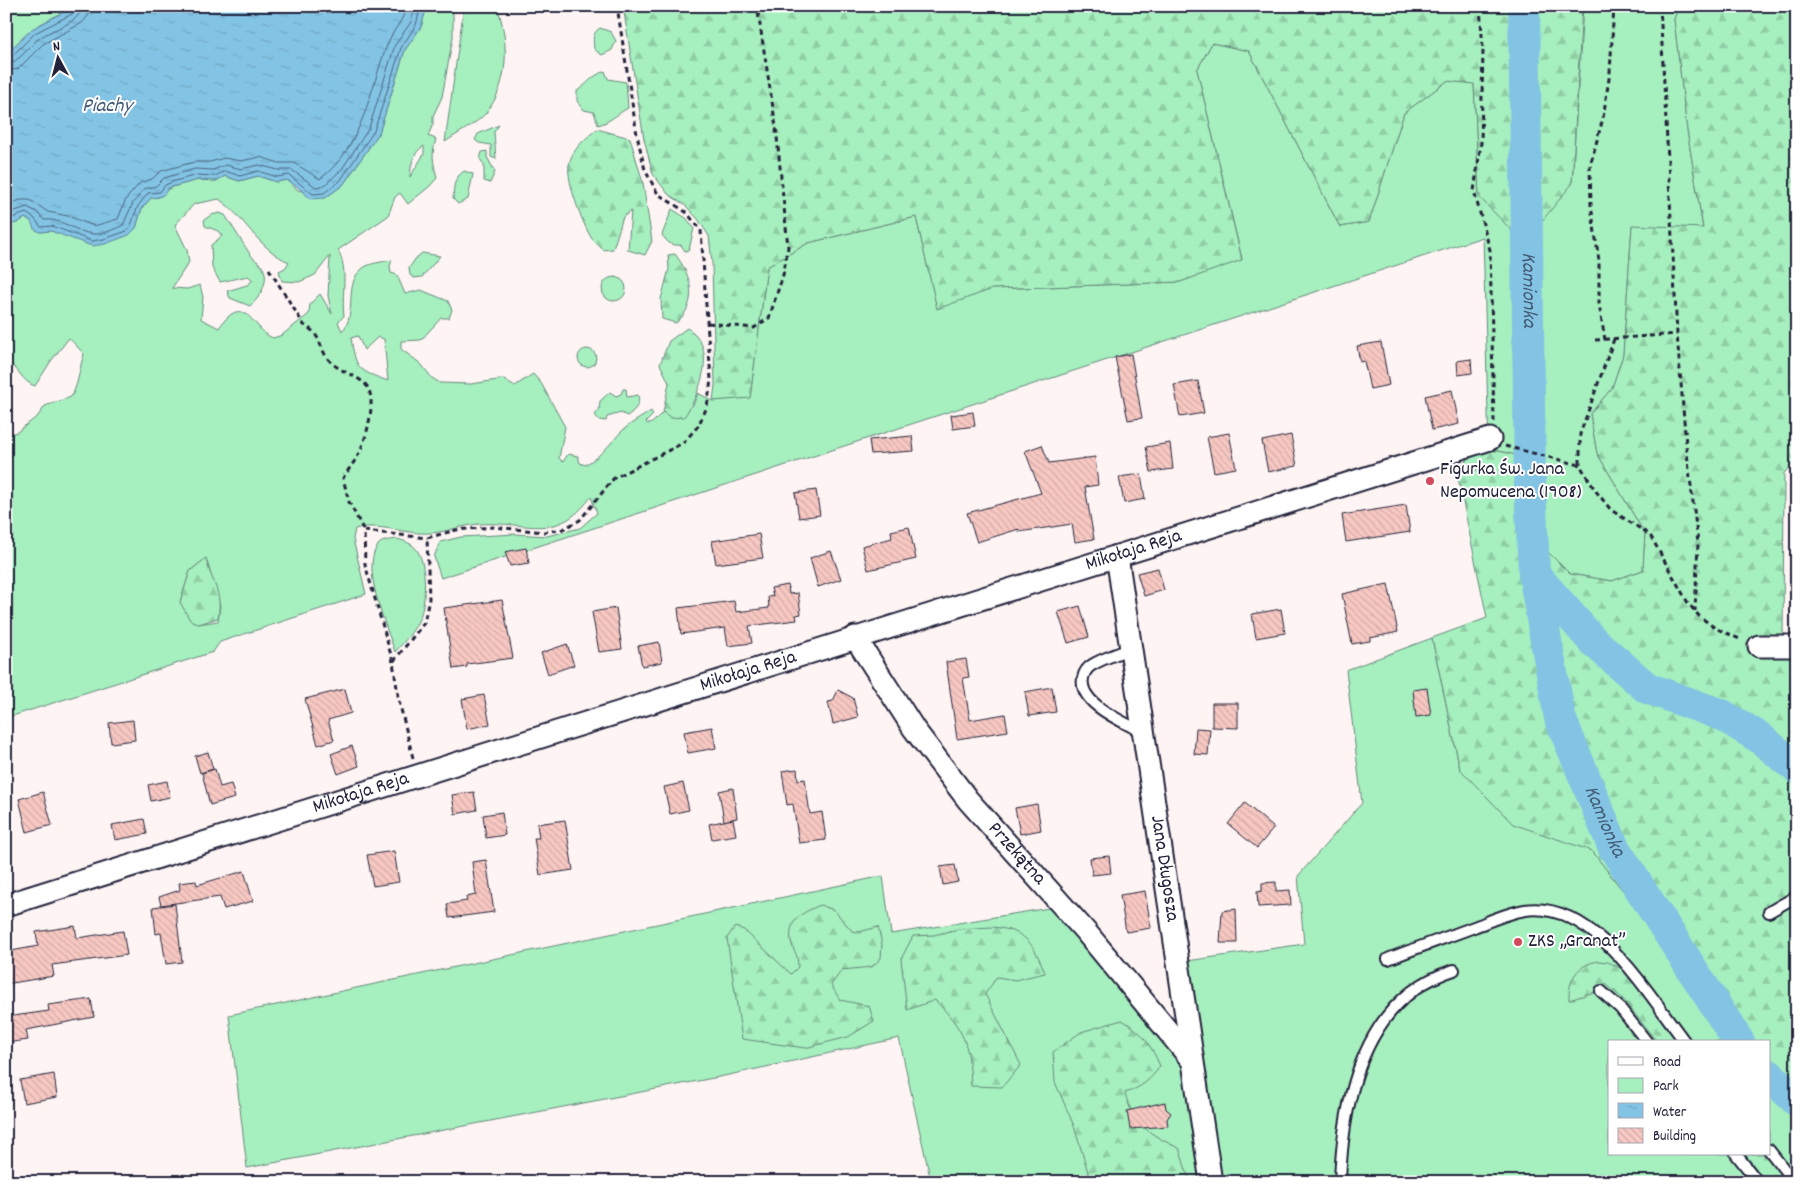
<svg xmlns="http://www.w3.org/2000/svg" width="1803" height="1188" viewBox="0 0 1803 1188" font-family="Dekko,sans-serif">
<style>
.green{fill:#a6efbe;stroke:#64887c;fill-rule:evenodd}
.forest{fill:url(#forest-firs);stroke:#64887c}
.water{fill:url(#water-ripples);stroke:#5c83a0}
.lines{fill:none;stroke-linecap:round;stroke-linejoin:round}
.shore{stroke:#49637f;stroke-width:1}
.river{stroke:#83c4e4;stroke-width:32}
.building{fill:url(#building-back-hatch);stroke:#22223b}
.lane-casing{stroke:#22223b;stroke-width:14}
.street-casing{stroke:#22223b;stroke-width:25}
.path{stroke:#22223b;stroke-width:3;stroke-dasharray:5 4;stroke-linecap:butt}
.lane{stroke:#fff;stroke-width:10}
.street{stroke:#fff;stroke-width:21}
.poi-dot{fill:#d1495b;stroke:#fff;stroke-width:2}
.labels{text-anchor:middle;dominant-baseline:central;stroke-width:4;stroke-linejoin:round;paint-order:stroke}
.poi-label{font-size:20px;fill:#22223b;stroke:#fff;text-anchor:start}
.street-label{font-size:20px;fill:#22223b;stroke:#fff}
.water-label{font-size:21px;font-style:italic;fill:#445b76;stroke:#fff}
</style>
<defs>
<pattern id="forest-firs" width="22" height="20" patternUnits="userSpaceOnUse" patternTransform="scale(1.25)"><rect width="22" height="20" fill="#a6efbe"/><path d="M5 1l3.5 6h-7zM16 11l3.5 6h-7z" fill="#8fcda4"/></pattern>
<pattern id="water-ripples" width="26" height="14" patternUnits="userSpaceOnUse" patternTransform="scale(1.25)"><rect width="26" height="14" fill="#83c4e4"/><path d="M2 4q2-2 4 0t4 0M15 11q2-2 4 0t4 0" fill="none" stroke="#71a8c4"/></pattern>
<pattern id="building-back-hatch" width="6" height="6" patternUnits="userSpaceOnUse" patternTransform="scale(1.25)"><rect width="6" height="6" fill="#f8c8c2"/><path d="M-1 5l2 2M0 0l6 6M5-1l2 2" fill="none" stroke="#d4aca8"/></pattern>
</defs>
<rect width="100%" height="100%" fill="#fef4f3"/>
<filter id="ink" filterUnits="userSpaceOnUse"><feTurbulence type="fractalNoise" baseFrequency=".02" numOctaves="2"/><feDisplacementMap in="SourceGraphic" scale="10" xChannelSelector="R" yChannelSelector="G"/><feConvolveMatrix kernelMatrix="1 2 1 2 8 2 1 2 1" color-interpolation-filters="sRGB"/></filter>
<g filter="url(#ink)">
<g class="green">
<path d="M 6,6 L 74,6 L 32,29 L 6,54 Z"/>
<path d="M 427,6 L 453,6 L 453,37 L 442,97 L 433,116 L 433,124 L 428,136 L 436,139 C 431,156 433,160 437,178 L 430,186 L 408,204 L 400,193 L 395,197 L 388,216 L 338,250 C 349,270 341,295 344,316 L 338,322 L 342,331 C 358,315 343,284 362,269 C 368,263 383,262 392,260 L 390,266 L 391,273 L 397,275 L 405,294 L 421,290 L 448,301 L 452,310 L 449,318 L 441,318 L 421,340 L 401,341 L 401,349 L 421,364 L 432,378 L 440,383 L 471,384 L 504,379 L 515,386 L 533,374 L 541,383 L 565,427 L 559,458 L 563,462 L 568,454 L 578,456 L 580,463 L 585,465 C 602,455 609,445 622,431 C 630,423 643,417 651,411 L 653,415 L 646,422 L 648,424 L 652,423 L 663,412 L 671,418 L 693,405 L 698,393 L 713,401 L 750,397 L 767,267 L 808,243 L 916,217 L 937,308 L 992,289 L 1180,282 L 1242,259 L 1197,70 L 1212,43 L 1249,51 L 1340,227 L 1369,222 L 1404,113 L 1447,81 L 1474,83 L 1479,197 L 1572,184 L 1583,6 L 1679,6 L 1674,19 L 1687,130 L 1703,229 L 1632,226 L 1623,355 L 1612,388 L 1590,414 L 1597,453 L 1645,534 L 1643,570 L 1612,581 L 1570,574 L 1531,535 L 1528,458 L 1489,449 L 1483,237 L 441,578 L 434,557 L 440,542 L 461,537 L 515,534 L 547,536 L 580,528 L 597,513 L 591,497 C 557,543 529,521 480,524 C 463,525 447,532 431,533 C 406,535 378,522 355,529 L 353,539 L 366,594 L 220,642 L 213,652 L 6,718 L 6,435 L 17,432 L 38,416 L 45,406 L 71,397 C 79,384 79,368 84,354 L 69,338 L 51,361 L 35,386 C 22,382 18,367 6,360 L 6,225 L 17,223 L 25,218 L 31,221 L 40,232 L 51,231 L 62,234 L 136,228 L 142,208 L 151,198 L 159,197 L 168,189 L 176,186 L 198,180 L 216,181 L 225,176 L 239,181 L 258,176 L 276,182 L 287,180 L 298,190 L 325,198 L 343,185 L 379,133 L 405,50 L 421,27 ZM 424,146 L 424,154 L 410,177 C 411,164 413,152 424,146 ZM 219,199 C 245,217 258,249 289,262 L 285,268 L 279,271 L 282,281 L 299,282 L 315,275 L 330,256 L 328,296 L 332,314 L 320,294 L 310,304 L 309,314 L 282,335 L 273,338 C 253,331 245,289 219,328 L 201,319 L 203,297 L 200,285 L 187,289 L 172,288 L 189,262 L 187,250 L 175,225 L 194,204 ZM 358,336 L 364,350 L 378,337 L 384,339 L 388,381 C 358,370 356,370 351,338 ZM 206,558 L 220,606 L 218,621 L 198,624 L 180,602 L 190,571 Z"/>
<path d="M 464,6 L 497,6 C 509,40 510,83 486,113 C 475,125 458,133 445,142 Z"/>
<path d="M 600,28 L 611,32 L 616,41 L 612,50 L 602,55 L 594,49 C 593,40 592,33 600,28 Z"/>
<path d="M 605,71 L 608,79 L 626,82 L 628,108 C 617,114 610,122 598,125 L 594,112 L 584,110 L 577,101 L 577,91 C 589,83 591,76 605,71 Z"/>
<path d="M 499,125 L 494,132 L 496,159 L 491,157 L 491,145 L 479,143 L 475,140 L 478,134 Z"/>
<path d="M 487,151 L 487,157 L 495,172 L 490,183 L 484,181 L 484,165 L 480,159 L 482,152 Z"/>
<path d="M 464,171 L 473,174 L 468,199 L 458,204 L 453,199 C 454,186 453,179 464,171 Z"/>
<path d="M 672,209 L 686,218 L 694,228 L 689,250 L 685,251 L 681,245 C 671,246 668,243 662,235 Z"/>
<path d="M 220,213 L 225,215 C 234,229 242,242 250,254 C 253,259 258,261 261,265 C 272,278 260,298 250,306 L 230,298 L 227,291 L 247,285 L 253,280 L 248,276 L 220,282 L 212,268 L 211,245 L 222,236 L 218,231 L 205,226 L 204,220 L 211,215 Z"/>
<path d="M 422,253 L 440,256 L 422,277 L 414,278 L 410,275 L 409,268 L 416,258 Z"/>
<circle cx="614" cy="289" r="12"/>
<circle cx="587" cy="358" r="9"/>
<path d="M 623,389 L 626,389 L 627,397 L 638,395 C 641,405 634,411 627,416 L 621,413 L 607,417 L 606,421 L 599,420 L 595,415 L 599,410 L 600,401 L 610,392 L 616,396 L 621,394 Z"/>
<path d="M 397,539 C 405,541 413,544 417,550 C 427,564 426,602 420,617 C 414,631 405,641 395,652 C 387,627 359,566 379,544 C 383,540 392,540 397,539 Z"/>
<path d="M 1432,638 L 1460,769 L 1567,841 L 1592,851 L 1741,1042 L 1609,1042 L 1609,1154 L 1769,1154 L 1769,1074 L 1797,1103 L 1797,1182 L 1217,1182 L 1180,962 L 1304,944 L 1298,876 L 1362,803 L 1346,670 Z"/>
<path d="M 883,876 L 891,934 L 1055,907 L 1184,1063 L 1206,1182 L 931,1182 L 899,1038 L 729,1075 L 247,1168 L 229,1015 Z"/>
</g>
<g class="forest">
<path d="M 623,6 L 1582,6 L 1572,184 L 1524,243 L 1479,197 L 1474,84 L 1447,81 L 1404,113 L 1369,222 L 1340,227 L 1249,51 L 1212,43 L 1197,70 L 1242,260 L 1180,282 L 992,289 L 937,309 L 916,217 L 808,243 L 767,267 L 750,398 L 713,401 L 715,385 L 712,263 L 709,236 L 698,219 L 685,205 L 668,194 L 653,174 L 644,139 Z"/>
<path d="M 1679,6 L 1797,6 L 1797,461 L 1784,473 L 1783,648 L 1797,661 L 1797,1103 L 1769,1074 L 1769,1042 L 1741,1042 L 1592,851 L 1513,824 L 1460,769 L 1432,638 L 1487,618 L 1457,473 C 1477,440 1496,451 1528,458 L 1531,535 L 1570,574 L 1612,581 L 1643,570 L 1645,534 L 1597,453 L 1590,414 L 1612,388 L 1623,355 L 1632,225 L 1703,228 L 1687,130 L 1674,19 Z"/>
<path d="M 597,129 L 630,138 L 643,183 L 652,241 L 645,255 L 628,250 L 631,211 L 623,217 L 613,249 L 603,250 C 600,246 595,243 592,239 C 583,225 566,181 569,165 C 571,150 586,138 597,129 Z"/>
<path d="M 675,254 C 692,276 699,303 676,323 L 662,319 L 661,299 L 669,269 L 668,255 Z"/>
<path d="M 687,328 C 719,346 700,394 684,417 L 671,418 L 663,412 L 669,383 L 660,364 L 669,341 Z"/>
<path d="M 206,558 C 211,583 223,590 218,618 L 199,624 L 190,620 L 180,602 L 190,571 Z"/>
<path d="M 820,905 L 834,910 L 852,931 L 859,932 L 878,927 L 882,944 L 881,958 L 872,967 L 842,970 L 831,985 L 840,1000 L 869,1006 L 874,1021 L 848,1037 L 805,1048 L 742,1039 L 727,938 L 735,927 L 744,930 L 791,974 L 798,967 C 798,952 793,952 791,941 C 788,919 802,913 820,905 Z"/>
<path d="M 992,927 C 1026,930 1034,944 1045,973 L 1015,980 L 997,977 L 985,994 L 1021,1065 L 1002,1087 L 971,1086 C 969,1043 965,1031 935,1000 L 907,1010 L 901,959 L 913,936 L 934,935 L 958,929 Z"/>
<path d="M 1599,961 L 1608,962 L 1624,970 L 1680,1042 L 1657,1042 L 1623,999 L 1606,984 L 1600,985 L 1598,991 L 1569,1000 C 1568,980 1577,964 1599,961 Z"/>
<path d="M 1122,1020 C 1142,1031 1151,1045 1160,1066 C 1151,1080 1140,1088 1125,1093 C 1133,1125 1151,1135 1179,1148 L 1190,1182 L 1091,1182 L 1074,1126 L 1055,1082 L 1053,1052 L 1081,1032 Z"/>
<path d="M 1745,1154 L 1765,1154 L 1786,1182 L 1766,1182 Z"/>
</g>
<path class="water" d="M 74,6 L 427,6 L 421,27 L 405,50 L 379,133 L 343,185 L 325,198 L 310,199 C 305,192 295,185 287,180 L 276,182 L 258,176 L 239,181 L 225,176 L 216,181 L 198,180 L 168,188 C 164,197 160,197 151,198 L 142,208 L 136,228 L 129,235 L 105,244 L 92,246 L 51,231 L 40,232 L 34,229 L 31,221 L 25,218 L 17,223 L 6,225 L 6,54 L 32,29 Z"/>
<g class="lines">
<g class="shore">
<path d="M 6,58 L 12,56 L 35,33 L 74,13 L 76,6"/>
<path d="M 6,64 C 20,63 29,45 40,38 C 52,28 81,24 82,6"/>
<path d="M 6,71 L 18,69 L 43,44 L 82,23 L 88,16 L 90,6"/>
<path d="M 6,206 L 20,200 L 30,200 L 48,212 L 68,216 L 94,226 L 118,219 L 126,199 L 140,183 L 152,179 L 161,171 L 194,162 L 210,162 L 224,158 L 241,161 L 260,157 L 279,163 L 294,163 L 320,179 C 364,146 369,90 388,43 C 393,30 403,21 407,6"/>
<path d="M 6,214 L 27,207 L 37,212 L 44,220 C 62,218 75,232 93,234 C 102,235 115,229 123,225 L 133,203 L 144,189 L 156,186 L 164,178 L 195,169 L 213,170 L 226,165 L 241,169 L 259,165 L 278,170 L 292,170 L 316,187 L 325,185 L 342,169 L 369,128 L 395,45 L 411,22 L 415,6"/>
<path d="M 6,220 L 26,213 L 34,218 L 41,227 L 52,226 L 92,241 L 104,239 L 127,231 L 131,225 L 138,206 L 148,193 L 160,192 L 165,185 L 175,181 L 197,175 L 215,176 L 225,171 L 240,176 L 258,171 L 277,177 L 289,175 L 313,194 L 324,193 L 340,181 L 374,131 L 401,48 L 416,25 L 421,6"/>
</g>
<g class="river">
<path id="s1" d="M 1524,6 L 1530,483 L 1534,574 L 1592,640 L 1647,688 L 1722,715 L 1760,738 L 1797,768"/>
<path id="s2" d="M 1534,574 L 1560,718 L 1614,848 L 1739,1042"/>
<path d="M 1769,1075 L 1797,1101"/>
</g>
</g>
<g class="building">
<path d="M 1381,342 L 1389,385 L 1370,389 L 1364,361 L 1360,362 L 1357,346 Z"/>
<path d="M 1131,354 L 1142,418 L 1128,420 L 1115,357 Z"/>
<path d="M 1471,359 L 1472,373 L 1458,375 L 1457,361 Z"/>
<path d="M 1198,381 L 1204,413 L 1180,417 L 1174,385 Z"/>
<path d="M 1452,390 L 1459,424 L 1432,430 L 1425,396 Z"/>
<path d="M 973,412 L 975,426 L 953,429 L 951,415 Z"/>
<path d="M 1229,433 L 1236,468 L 1214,472 L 1207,437 Z"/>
<path d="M 1291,435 L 1297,466 L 1268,472 L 1262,441 Z"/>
<path d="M 912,436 L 914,451 L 871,454 L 869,440 Z"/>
<path d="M 1170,443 L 1173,469 L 1151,472 L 1146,447 Z"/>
<path d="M 1042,445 L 1049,463 L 1095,457 L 1098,485 L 1085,487 L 1094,539 L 1075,542 L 1072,524 L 1019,532 L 1019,529 L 977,542 L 967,513 L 1041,493 L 1025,451 Z"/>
<path d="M 1141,474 L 1145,499 L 1124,503 L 1119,477 Z"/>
<path d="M 816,490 L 820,515 L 799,518 L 795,493 Z"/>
<path d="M 1406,505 L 1410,532 L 1346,542 L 1342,515 Z"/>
<path d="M 909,527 L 916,559 L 868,570 L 862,546 L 892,538 L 891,531 Z"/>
<path d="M 759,534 L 763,558 L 716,564 L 712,541 Z"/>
<path d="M 526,548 L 529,563 L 510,566 L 505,552 Z"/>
<path d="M 831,551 L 841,579 L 818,587 L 810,558 Z"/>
<path d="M 1158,568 L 1164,590 L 1144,596 L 1137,573 Z"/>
<path d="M 1388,584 L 1398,632 L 1370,638 L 1370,641 L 1352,644 L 1342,594 Z"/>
<path d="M 788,585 L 789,594 L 798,593 L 801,614 L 796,615 L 797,620 L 749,626 L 752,643 L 728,646 L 725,628 L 681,634 L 678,608 L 734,601 L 736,612 L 769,608 L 768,597 L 773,596 L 771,588 Z"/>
<path d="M 502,600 L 513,658 L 467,664 L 467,667 L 453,669 L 444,608 Z"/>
<path d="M 1080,606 L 1089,637 L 1068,643 L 1058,612 Z"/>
<path d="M 616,608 L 622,649 L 599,652 L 592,612 Z"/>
<path d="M 1281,609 L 1285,633 L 1256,638 L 1252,614 Z"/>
<path d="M 659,642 L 662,662 L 642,666 L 638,646 Z"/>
<path d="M 567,644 L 574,665 L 548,674 L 541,653 Z"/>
<path d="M 966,659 L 969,677 L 963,678 L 970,720 L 1005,714 L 1008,731 L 957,739 L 946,662 Z"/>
<path d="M 1052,687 L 1056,712 L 1029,716 L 1025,692 Z"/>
<path d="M 1427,688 L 1431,715 L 1416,717 L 1413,690 Z"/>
<path d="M 345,689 L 351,713 L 328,720 L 334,740 L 318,745 L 305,699 Z"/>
<path d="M 838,690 L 853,698 L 858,717 L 833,724 L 828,702 L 833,701 Z"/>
<path d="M 484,695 L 490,724 L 467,729 L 462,699 Z"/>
<path d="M 1212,703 L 1238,703 L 1238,728 L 1212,727 Z"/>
<path d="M 133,720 L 135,740 L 111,743 L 109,723 Z"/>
<path d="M 712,727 L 716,748 L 688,753 L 684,732 Z"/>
<path d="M 1196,728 L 1210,729 L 1208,755 L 1194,754 Z"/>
<path d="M 352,746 L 359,766 L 338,774 L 331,754 Z"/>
<path d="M 208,752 L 213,769 L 200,773 L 195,756 Z"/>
<path d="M 215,769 L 220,787 L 231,784 L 235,798 L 210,805 L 202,773 Z"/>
<path d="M 797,769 L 798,780 L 805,779 L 810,814 L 822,812 L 826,840 L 799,843 L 793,804 L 787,805 L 782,771 Z"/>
<path d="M 167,781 L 170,797 L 151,801 L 148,785 Z"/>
<path d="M 683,783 L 689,810 L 670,814 L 664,787 Z"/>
<path d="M 733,788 L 737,818 L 724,821 L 719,791 Z"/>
<path d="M 43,792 L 52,825 L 27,832 L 19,799 Z"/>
<path d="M 474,792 L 477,810 L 455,814 L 452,795 Z"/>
<path d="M 1245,803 L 1274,828 L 1257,848 L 1228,824 Z"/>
<path d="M 1037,804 L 1041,830 L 1020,834 L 1015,808 Z"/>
<path d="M 502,812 L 505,835 L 486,838 L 483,815 Z"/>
<path d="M 144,819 L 147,834 L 115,840 L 112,825 Z"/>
<path d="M 733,819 L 736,835 L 712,839 L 709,824 Z"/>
<path d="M 565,820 L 573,870 L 540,875 L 534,838 L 539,838 L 537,824 Z"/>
<path d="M 394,851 L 399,882 L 373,886 L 367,855 Z"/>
<path d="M 1109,856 L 1111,873 L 1092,875 L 1090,858 Z"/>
<path d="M 486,860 L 494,912 L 449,918 L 447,904 L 467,901 L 466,897 L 476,895 L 472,862 Z"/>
<path d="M 955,865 L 958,882 L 943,885 L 940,867 Z"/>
<path d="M 244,871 L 253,901 L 224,909 L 220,897 L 161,905 L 159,897 L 180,890 L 179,883 L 196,881 L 197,885 Z"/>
<path d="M 1276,882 L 1276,891 L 1290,890 L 1291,905 L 1258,907 L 1257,892 L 1262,891 L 1262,883 Z"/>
<path d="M 1145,891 L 1151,928 L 1126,932 L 1120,895 Z"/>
<path d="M 175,904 L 182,962 L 166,964 L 161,933 L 156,934 L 153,907 Z"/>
<path d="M 1236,909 L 1237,943 L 1220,943 L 1222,911 Z"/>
<path d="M 75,926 L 77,938 L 123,931 L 127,955 L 52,965 L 54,976 L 6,984 L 6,952 L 38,946 L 36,932 Z"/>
<path d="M 91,999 L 94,1017 L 26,1030 L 28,1040 L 6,1043 L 6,1017 L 49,1011 L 48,1005 Z"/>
<path d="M 54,1074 L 57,1097 L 24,1103 L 20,1080 Z"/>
<path d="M 1165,1102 L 1166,1109 L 1171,1113 L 1167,1119 L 1168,1126 L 1130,1129 L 1127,1111 Z"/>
</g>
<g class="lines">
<defs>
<g id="lane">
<path d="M 1131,648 C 1118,654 1103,658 1092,665 C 1087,668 1084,673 1083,678 C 1078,704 1124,722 1142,732"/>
<path d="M 1769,912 L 1797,896"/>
<path d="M 1388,959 C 1416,948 1445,938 1474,927 C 1490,921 1507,913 1525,910 C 1594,900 1648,994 1685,1042"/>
<path d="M 1601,991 L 1620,1008 L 1647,1042"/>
<path d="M 1769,1150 L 1794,1182"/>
<path d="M 1736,1154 L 1758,1182"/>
<path d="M 1340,1182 C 1343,1098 1364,998 1454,970"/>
</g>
<g id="street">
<path id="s3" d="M 1117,556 L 1211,1182"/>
<path id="s4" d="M 855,637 L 914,729 L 968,800 L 1086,932 L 1191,1059"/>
<path d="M 1759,646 L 1797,646"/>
<path id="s5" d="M 6,905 L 1490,439"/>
</g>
</defs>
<use href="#lane" class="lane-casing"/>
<use href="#street" class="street-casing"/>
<g class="path">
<path d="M 1480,6 L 1483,50 L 1481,143 L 1474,191 L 1490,250 L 1494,422"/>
<path d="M 1660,6 L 1677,334 L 1686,445 L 1698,543 L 1695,611"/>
<path d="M 269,269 L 304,325 C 323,335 318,349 330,361 C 340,372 357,375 366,385 C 378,398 366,441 358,455 C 354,463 348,470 343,478 L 349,502 L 364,531"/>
<path d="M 708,323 L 754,328 L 769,318 L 783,275 L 788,247 L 776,127 L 757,6"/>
<path d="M 1614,339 L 1580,434 L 1580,465 L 1595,490 L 1611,510 L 1650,535 L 1688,603 L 1699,616 L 1715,628 L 1742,640"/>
<path d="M 1595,340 L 1677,334"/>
<path d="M 1605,340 L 1599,304 L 1599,261 L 1591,205 L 1590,166 L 1603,118 L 1610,72 L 1614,6"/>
<path d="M 1505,446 L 1580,465"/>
<path d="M 393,662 L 365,564 L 364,531 L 427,538"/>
<path d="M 413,758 L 399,701 L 393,662 L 424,623 L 429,599 L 427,538 L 456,530 L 494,527 L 544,532 L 563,529 L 580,520 L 614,478 L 683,443 L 698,426 L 707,407 L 711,380 L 701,230 L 686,212 L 658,194 L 645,170 L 637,135 L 617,6"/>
</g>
<use href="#lane" class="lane"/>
<use href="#street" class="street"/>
</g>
</g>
<g class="poi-dot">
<circle cx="1430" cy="481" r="5"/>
<circle cx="1518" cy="942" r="5"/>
</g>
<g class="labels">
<g class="poi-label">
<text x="1440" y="470">Figurka Św. Jana<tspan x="1440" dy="23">Nepomucena (1908)</tspan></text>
<text x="1528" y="942">ZKS „Granat”</text>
</g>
<g class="street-label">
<text stroke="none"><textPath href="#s5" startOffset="1182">Mikołaja Reja</textPath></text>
<text stroke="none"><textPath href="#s5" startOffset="778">Mikołaja Reja</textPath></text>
<text stroke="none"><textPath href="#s5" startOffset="372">Mikołaja Reja</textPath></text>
<text stroke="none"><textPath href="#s4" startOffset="271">Przekątna</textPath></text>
<text stroke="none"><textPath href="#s3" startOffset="316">Jana Długosza</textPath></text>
</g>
<g class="water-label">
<text x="107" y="107">Piachy</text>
<text stroke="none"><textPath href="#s1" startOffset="284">Kamionka</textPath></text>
<text stroke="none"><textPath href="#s2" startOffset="259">Kamionka</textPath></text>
</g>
</g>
<rect width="1803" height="1188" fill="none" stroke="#fff" stroke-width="25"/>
<rect x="12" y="12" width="1778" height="1163" fill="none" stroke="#22223b" stroke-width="2" filter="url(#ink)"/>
<rect x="1608" y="1040" width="162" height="115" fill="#ffffff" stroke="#a7a7b1"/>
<rect x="1618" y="1057" width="25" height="8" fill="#ffffff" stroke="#a7a7b1"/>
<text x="1653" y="1066" font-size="15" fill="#22223b">Road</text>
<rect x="1618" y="1078" width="25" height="15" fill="#a6efbe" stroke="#a7a7b1"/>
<text x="1653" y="1090" font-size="15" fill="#22223b">Park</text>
<rect x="1618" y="1103" width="25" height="15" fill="url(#water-ripples)" stroke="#a7a7b1"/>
<text x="1653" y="1116" font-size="15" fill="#22223b">Water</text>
<rect x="1618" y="1128" width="25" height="15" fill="url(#building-back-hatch)" stroke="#a7a7b1"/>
<text x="1653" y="1140" font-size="15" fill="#22223b">Building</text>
<g transform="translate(58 58) rotate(353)" stroke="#ffffff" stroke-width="4" paint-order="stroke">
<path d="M0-4L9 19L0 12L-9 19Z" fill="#22223b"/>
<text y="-8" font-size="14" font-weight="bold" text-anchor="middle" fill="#22223b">N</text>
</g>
</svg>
